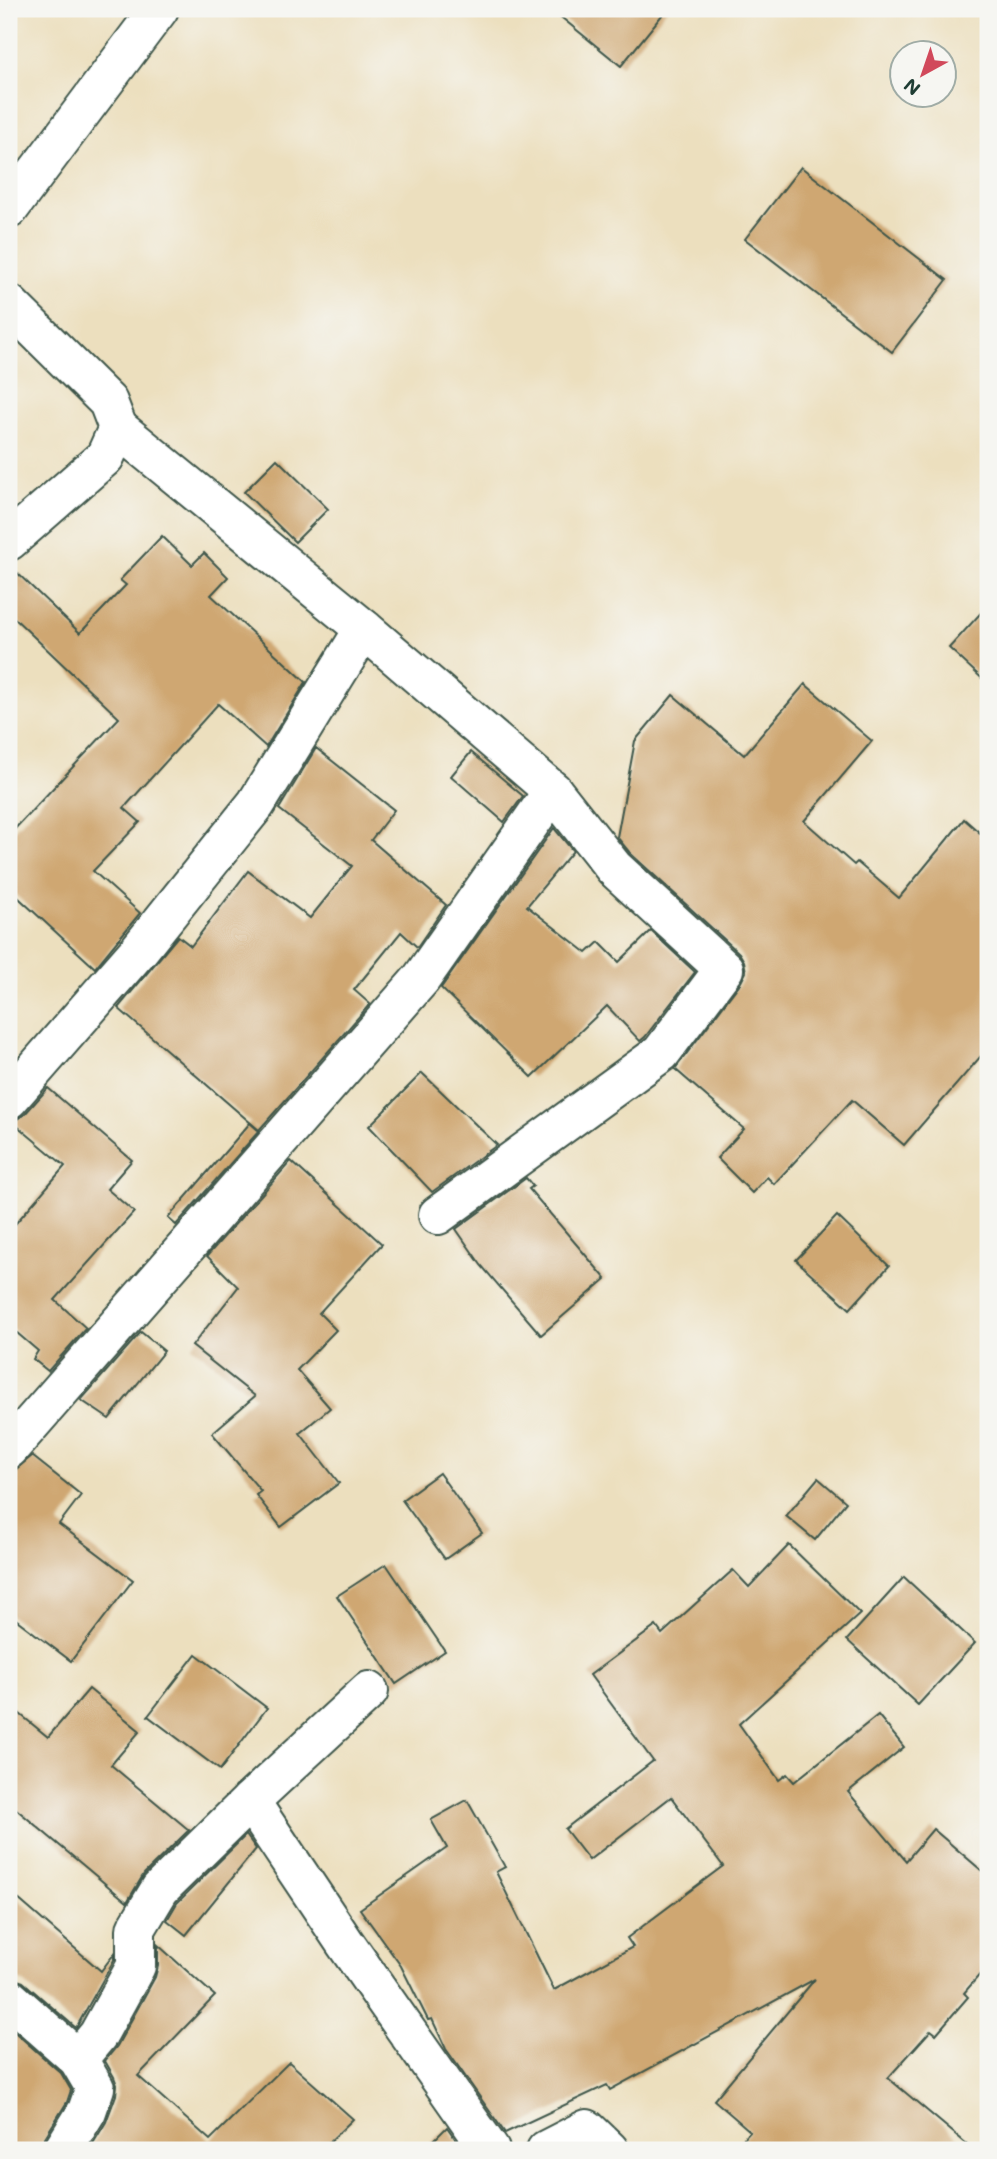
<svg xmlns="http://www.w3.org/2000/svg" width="997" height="2159" viewBox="0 0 997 2159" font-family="Mali,sans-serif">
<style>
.building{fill:#cfa772}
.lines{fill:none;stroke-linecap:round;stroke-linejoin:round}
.street-casing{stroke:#3e5549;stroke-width:42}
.street{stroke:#fff;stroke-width:38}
</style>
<rect width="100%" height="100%" fill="#f6f6f2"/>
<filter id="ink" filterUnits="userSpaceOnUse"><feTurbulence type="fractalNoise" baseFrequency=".0143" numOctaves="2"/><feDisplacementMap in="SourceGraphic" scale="14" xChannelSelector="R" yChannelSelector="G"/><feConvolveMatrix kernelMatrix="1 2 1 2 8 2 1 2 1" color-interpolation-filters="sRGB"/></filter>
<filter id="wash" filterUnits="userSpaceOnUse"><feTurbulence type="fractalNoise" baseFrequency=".00686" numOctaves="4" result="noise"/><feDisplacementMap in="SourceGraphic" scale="28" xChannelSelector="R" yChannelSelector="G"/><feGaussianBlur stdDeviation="1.57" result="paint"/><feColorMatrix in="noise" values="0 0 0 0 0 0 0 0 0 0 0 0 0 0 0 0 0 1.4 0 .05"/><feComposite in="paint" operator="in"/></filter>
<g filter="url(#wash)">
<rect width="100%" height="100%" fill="#ecdfbe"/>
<g id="blocks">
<g class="building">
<path d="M 551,9 L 667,9 L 621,66 Z"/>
<path d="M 801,167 L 947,280 L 892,352 L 745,239 Z"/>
<path d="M 277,459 L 328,509 L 295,542 L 244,492 Z"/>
<path d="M 162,536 L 192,565 L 204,553 L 228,577 L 211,595 L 306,682 L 266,747 L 218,704 L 124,808 L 140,822 L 93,871 L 140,913 L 95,968 L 9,889 L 9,835 L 119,718 L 9,613 L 9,565 L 80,633 L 126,585 L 120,580 Z"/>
<path d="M 988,605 L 988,684 L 949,648 Z"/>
<path d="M 805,684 L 872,741 L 804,821 L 854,865 L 857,862 L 899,898 L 964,819 L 988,840 L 988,1048 L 904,1145 L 852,1100 L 774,1184 L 767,1177 L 752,1193 L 717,1158 L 744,1129 L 675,1069 L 741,982 L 746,972 L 744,961 L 739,953 L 630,853 L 617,837 L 635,741 L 673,695 L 744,755 Z"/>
<path d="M 316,748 L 394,810 L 371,840 L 446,905 L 417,947 L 401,932 L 354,990 L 370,1004 L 259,1130 L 118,1008 L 178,936 L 191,946 L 248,871 L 310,918 L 352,866 L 279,809 Z"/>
<path d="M 471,752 L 523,796 L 504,822 L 451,776 Z"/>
<path d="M 554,828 L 573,851 L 527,906 L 587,953 L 599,942 L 619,962 L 651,931 L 695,972 L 645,1037 L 640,1041 L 607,1006 L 532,1077 L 441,988 Z"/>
<path d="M 422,1073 L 497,1145 L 432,1192 L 369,1126 Z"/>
<path d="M 48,1088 L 132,1160 L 107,1189 L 134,1212 L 55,1300 L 86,1328 L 48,1371 L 33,1359 L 38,1351 L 9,1326 L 9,1231 L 65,1166 L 10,1120 L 17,1119 L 25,1114 Z"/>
<path d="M 250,1123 L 259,1131 L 176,1225 L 168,1218 Z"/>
<path d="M 291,1161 L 382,1244 L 319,1313 L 336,1330 L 297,1370 L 330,1408 L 300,1433 L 339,1483 L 281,1527 L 256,1495 L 261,1491 L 212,1433 L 255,1396 L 192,1346 L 238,1287 L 207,1256 Z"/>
<path d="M 526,1178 L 533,1186 L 529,1189 L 606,1279 L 541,1335 L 481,1265 L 456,1229 Z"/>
<path d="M 837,1216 L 889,1266 L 850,1309 L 796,1260 Z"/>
<path d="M 141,1332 L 164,1351 L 109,1419 L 81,1400 Z"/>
<path d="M 32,1456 L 81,1495 L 59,1524 L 133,1580 L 71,1661 L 9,1614 L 9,1475 Z"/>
<path d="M 439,1473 L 482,1533 L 445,1559 L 402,1500 Z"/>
<path d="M 818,1478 L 846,1502 L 815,1540 L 786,1516 Z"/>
<path d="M 789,1545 L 860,1614 L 739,1724 L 779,1780 L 787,1774 L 794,1782 L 878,1715 L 904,1747 L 848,1792 L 906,1861 L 933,1829 L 988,1876 L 988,1965 L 964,1993 L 968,1997 L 936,2034 L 931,2030 L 888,2078 L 974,2150 L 733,2150 L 750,2131 L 714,2100 L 815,1979 L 610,2090 L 607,2085 L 505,2133 L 446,2049 L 432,2019 L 428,2020 L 401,1966 L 360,1909 L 447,1848 L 431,1820 L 467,1800 L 505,1867 L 496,1872 L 554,1990 L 633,1947 L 627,1938 L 723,1866 L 671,1797 L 589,1860 L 565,1829 L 653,1761 L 590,1675 L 656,1626 L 662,1634 L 733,1570 L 749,1587 Z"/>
<path d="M 386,1564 L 445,1651 L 396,1684 L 337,1596 Z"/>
<path d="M 904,1577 L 975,1643 L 918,1705 L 847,1640 Z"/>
<path d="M 196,1654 L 267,1708 L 220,1770 L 148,1716 Z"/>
<path d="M 89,1689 L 140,1731 L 111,1765 L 189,1830 L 144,1874 L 127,1902 L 9,1803 L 9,1705 L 48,1737 Z"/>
<path d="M 246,1835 L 256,1849 L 186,1935 L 167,1920 L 177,1903 Z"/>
<path d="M 9,1891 L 101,1971 L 114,1954 L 114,1960 L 76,2028 L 23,1982 L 9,1977 Z"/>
<path d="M 158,1945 L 215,1996 L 138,2076 L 210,2140 L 289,2062 L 353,2119 L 321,2150 L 89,2150 L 106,2122 L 116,2095 L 117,2085 L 114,2077 L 105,2061 L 117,2046 L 155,1977 L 158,1966 Z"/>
<path d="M 9,2027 L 61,2073 L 71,2090 L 67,2102 L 44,2139 L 41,2150 L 9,2150 Z"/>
<path d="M 447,2127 L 463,2150 L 424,2150 Z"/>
</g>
</g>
</g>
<g filter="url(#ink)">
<use href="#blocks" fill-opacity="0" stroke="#3e5549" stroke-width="2"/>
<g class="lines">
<defs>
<g id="street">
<path d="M 9,209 L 159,9"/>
<path d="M 9,304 L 108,402 L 118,428 L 105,457 L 9,541"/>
<path d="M 118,428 L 364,629 L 553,791 L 614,868 L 724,969 L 661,1053 L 438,1215"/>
<path d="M 9,1099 L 139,950 L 256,804 L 364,629"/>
<path d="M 9,1449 L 421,979 L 553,791"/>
<path d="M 250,1801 L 345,1943 L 490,2150"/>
<path d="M 9,1998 L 78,2059 L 95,2088 L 87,2111 L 63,2150"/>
<path d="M 78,2059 L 98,2035 L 136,1966 L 136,1929 L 160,1889 L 250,1801 L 369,1691"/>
<path d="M 546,2150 L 587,2129 L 609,2150"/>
</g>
</defs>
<use href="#street" class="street-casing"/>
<use href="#street" class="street"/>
</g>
</g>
<rect width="997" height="2159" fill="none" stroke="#f6f6f2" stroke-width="35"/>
<g transform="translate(923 74) rotate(220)"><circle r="33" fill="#f6f6f2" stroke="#a0aca6" stroke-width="2"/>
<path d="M0-5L12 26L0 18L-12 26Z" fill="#d1495b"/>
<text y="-10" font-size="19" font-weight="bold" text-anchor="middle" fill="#1f3d34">N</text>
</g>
</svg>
